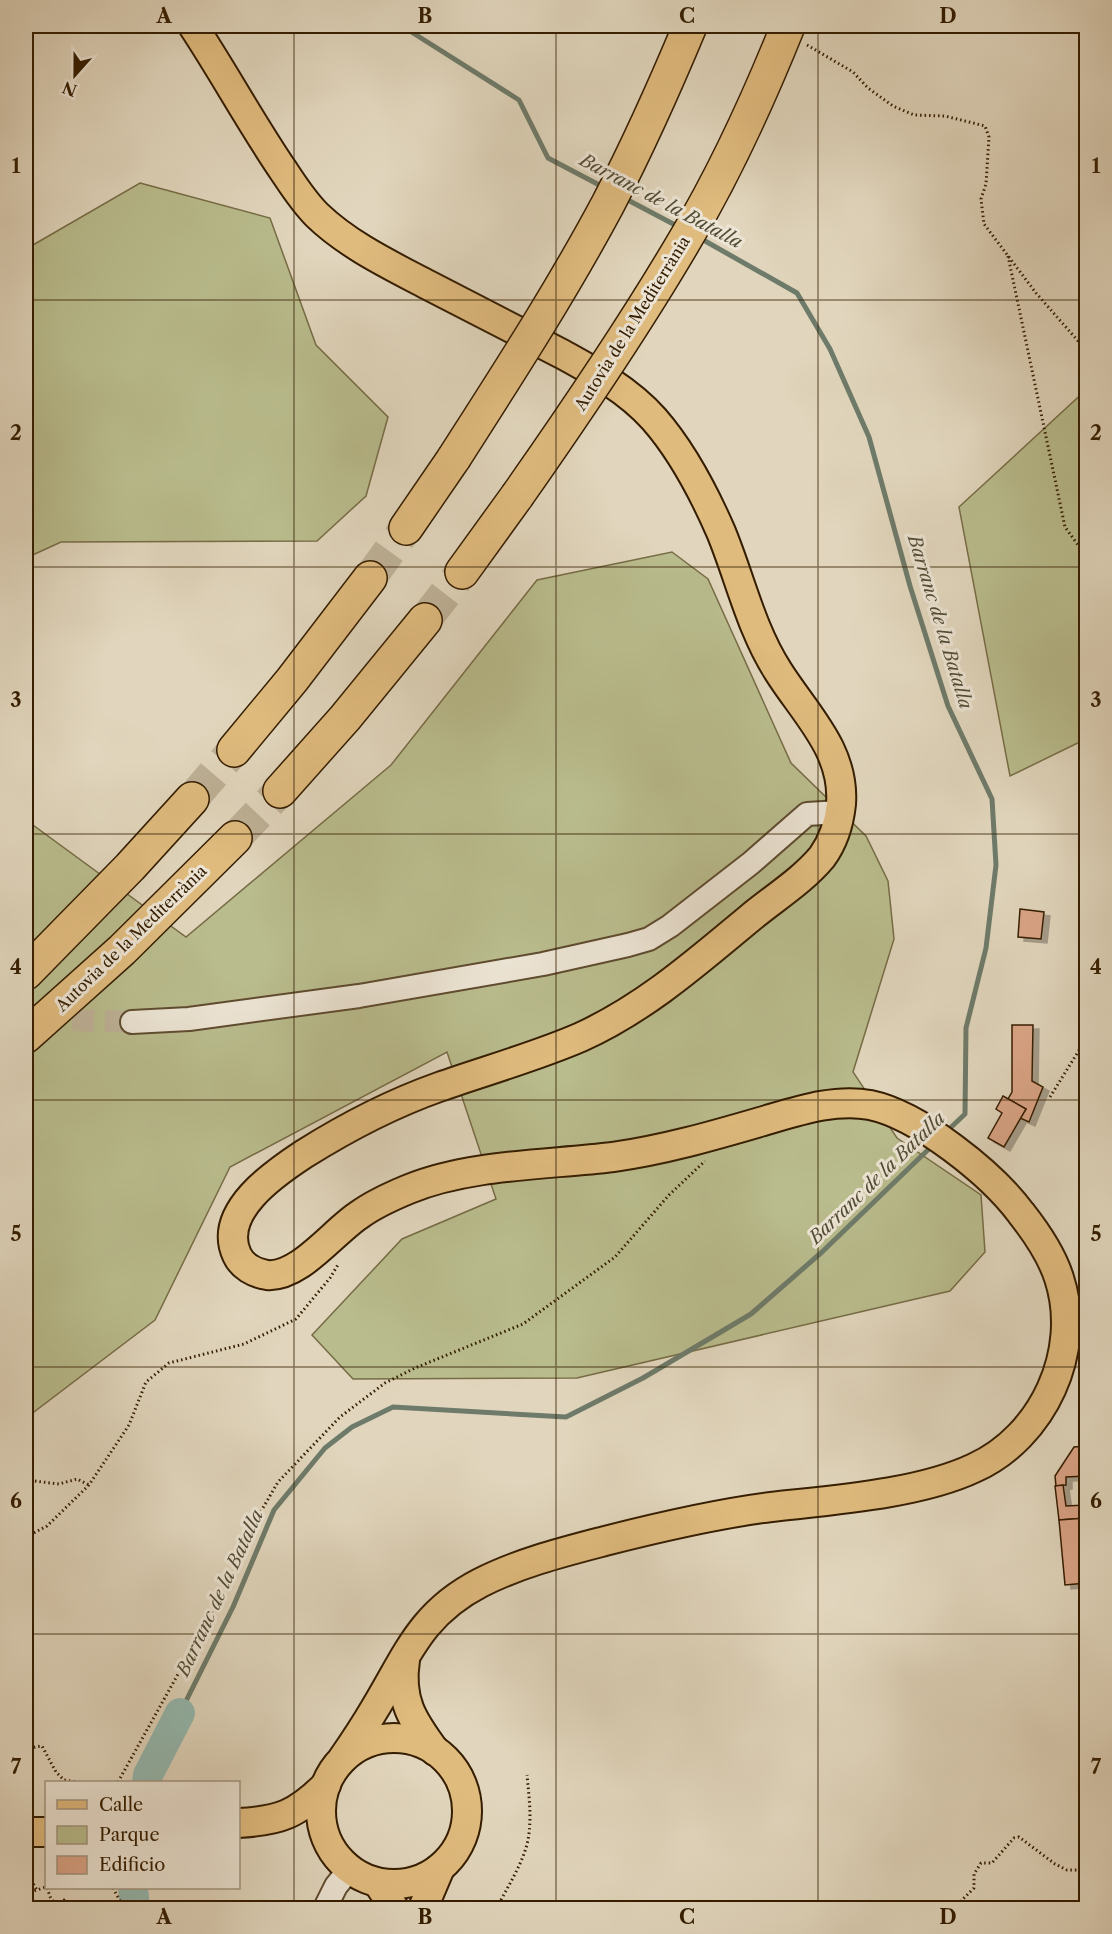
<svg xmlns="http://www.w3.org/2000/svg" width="1112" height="1934" viewBox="0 0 1112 1934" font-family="'Libre Caslon Text',serif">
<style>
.green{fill:#b9bc8d;stroke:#766c46;stroke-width:1.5}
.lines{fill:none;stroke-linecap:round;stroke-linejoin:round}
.stream{stroke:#6e7b6a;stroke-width:5}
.river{stroke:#94b9b0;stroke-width:30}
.building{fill:#dba587;stroke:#341d00;stroke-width:1.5;filter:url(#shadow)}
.minor-tunnel{stroke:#beb197;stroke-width:22;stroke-dasharray:22 11;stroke-linecap:butt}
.highway-tunnel{stroke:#beb197;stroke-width:33;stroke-dasharray:33 16;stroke-linecap:butt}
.minor-casing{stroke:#5f4b2f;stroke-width:26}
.major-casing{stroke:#341d00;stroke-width:32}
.highway-casing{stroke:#341d00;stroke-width:36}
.path{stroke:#341d00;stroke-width:3;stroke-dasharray:1.5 3;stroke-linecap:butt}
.minor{stroke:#ece4d4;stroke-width:22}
.major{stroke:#e0bb7e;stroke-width:28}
.highway{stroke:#e0bb7e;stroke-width:33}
.highway-bridge-casing{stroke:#341d00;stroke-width:36;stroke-linecap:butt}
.highway-bridge{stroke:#e0bb7e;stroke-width:33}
.grid{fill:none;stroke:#341d00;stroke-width:1.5;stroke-opacity:0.55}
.labels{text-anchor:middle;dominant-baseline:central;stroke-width:6;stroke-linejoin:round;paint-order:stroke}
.street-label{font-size:16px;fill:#341d00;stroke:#ece4d4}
.water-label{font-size:18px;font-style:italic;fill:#514c35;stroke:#ece4d4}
.neatline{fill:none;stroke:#341d00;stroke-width:2}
.grid-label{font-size:20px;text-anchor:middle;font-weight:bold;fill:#341d00}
</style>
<defs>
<filter id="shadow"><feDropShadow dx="6" dy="4" stdDeviation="0" flood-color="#0004"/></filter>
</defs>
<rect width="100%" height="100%" fill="#e1d6bd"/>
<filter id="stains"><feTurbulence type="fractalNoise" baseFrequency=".00333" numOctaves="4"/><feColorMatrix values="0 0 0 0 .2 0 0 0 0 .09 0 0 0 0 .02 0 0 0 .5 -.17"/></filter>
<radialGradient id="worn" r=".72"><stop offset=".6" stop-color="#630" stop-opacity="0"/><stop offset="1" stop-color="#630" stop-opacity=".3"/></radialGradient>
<g class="green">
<path d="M 140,183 L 270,218 L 316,345 L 388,417 L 366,496 L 317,541 L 61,542 L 26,558 L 26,249 Z"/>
<path d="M 1086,390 L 1086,739 L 1010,776 L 959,507 Z"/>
<path d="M 672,552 L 708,579 L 791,763 L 866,836 L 888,881 L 894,939 L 853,1072 L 897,1138 L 981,1195 L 985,1252 L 950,1291 L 577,1378 L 353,1379 L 312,1335 L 402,1239 L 496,1199 L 447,1052 L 230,1167 L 155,1320 L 26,1418 L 26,820 L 186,937 L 391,765 L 537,580 Z"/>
</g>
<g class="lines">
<g class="stream">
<path d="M 402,26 L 519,100 L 548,158 L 605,188"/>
<path d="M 624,198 L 679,227"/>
<path d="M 698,237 L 797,293 L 830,349 L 869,437 L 910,586 L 948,706 L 992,799 L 996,865 L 986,948 L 966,1028 L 965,1114 L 945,1133"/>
<path d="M 180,1713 L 233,1607 L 274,1510 L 325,1448 L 352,1427 L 393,1407 L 566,1417 L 643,1378 L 751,1314 L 822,1252 L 934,1144"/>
</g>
<g class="river">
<path d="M 147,1782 L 148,1775 L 180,1713"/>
<path d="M 133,1888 L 135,1908"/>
</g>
</g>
<g class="building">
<path d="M 1020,909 L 1044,912 L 1041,939 L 1018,937 Z"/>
<path d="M 1012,1025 L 1033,1025 L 1032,1081 L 1043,1087 L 1029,1122 L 1020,1118 L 1026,1109 L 1008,1099 L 1012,1092 Z"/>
<path d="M 1003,1096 L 1026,1109 L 1004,1147 L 988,1138 L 1002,1113 L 996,1109 Z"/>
<path d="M 1086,1446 L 1086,1476 L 1066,1477 L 1066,1485 L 1056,1486 L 1055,1476 L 1074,1447 Z"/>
<path d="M 1063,1485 L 1066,1506 L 1086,1505 L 1086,1518 L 1059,1520 L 1055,1486 Z"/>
<path d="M 1086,1518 L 1086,1583 L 1065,1585 L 1059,1520 Z"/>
</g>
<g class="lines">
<path class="minor-tunnel" d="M 39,1019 L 132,1022"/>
<g class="highway-tunnel">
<path d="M 370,578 L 406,528"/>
<path d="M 425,620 L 462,572"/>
<path d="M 192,799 L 234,750"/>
<path d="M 235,838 L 280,791"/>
</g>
<defs>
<g id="minor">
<path d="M 132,1022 L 189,1019 L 359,996 L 543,964 L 628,945 L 649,939 L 670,926 L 751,863 L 807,814 L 840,812"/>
<path d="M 325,1908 L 336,1886 L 349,1870"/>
</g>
<g id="major">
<path d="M 193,26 C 224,73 251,123 283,170 C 293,185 303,201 317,215 C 348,245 390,265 428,285 C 473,308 517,331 562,354 C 595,372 628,390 654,419 C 682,451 704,493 721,532 C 740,578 751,629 778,671 C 805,714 845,750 841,804 C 839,823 833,842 822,857 C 802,881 774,898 750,918 C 697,962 645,1008 581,1037 C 535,1057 487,1070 439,1087 C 391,1104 347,1127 304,1154 C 275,1173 217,1212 237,1255 C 242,1266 254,1273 267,1275 C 299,1278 333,1232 359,1215 C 374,1204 392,1196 409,1189 C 470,1164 548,1165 613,1157 C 663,1150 712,1136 760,1122 C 795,1112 834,1098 870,1105 C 919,1115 992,1174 1021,1213 C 1036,1232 1052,1256 1059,1278 C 1083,1351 1043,1437 974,1468 C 919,1494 833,1500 771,1507 C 715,1514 660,1527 605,1541 C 563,1552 519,1563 480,1583 C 420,1614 407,1656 374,1710 C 364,1727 354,1742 343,1758"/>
<path d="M 405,1660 C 399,1700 412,1720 435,1751"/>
<circle cx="394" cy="1811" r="73"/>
<path d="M 238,1823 C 280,1821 297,1814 326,1785"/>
<path d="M 26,1832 L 46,1832"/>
<path d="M 378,1883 L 394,1908"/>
<path d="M 423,1908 L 440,1868"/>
</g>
<g id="highway">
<path d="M 406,528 L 454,458"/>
<path d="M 462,572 L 517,496"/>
<path d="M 234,750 L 292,680 L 370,578"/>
<path d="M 280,791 L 345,718 L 425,620"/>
<path d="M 26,973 L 130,867 L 192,799"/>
<path d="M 26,1036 L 122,950 L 235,838"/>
</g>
</defs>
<use href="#minor" class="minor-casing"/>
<use href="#major" class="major-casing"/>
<use href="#highway" class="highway-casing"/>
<g class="path">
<path d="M 807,45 L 853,72 L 868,88 L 893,106 L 914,115 L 945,116 L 985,126 L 989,137 L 986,184 L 981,199 L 984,224 L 1036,293 L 1086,350"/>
<path d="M 1008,256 L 1065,527 L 1086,556"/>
<path d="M 1050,1097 L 1086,1039"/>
<path d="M 26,1480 L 59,1484 L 77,1479 L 89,1485"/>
<path d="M 26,1537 L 47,1526 L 89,1485 L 129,1425 L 146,1382 L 169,1363 L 244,1344 L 296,1319 L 330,1278 L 339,1263"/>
<path d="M 26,1752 L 35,1747 L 42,1746 L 56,1772 L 64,1780 L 77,1782"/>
<path d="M 118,1782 L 217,1604 L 242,1558 L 260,1513 L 278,1482 L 318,1440 L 340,1417 L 385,1383 L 415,1368 L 523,1324 L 615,1257 L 669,1195 L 705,1161"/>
<path d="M 29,1853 C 35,1867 27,1877 37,1890 L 46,1887"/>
<path d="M 47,1888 L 51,1899 L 56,1904 L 64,1900 L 75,1908"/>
<path d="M 113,1888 L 124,1908"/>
<path d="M 26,1894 L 37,1890"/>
<path d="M 497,1908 C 507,1887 523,1864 528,1840 C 532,1818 529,1797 527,1775"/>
<path d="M 954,1908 L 974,1888 L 974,1874 L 981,1863 L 992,1863 L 1014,1838 L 1019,1837 L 1055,1864 L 1067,1870 L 1086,1870"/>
</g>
<use href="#minor" class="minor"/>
<use href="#major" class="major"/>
<use href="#highway" class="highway"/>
<defs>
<g id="highway-bridge">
<path d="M 454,458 C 507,375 561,292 608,204 C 638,146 665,86 690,26"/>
<path d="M 517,496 C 576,412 634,327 686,238 C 726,171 759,98 788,26"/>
</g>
</defs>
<use href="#highway-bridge" class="highway-bridge-casing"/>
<use href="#highway-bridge" class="highway-bridge"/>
</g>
<path class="grid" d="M 294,26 L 294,1908M 556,26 L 556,1908M 818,26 L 818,1908M 26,300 L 1086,300M 26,567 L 1086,567M 26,834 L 1086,834M 26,1100 L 1086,1100M 26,1367 L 1086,1367M 26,1634 L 1086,1634"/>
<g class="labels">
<g class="street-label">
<text transform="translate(632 323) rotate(-58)">Autovia de la Mediterrània</text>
<text transform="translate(131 938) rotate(-44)">Autovia de la Mediterrània</text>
</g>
<g class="water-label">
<text transform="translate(661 201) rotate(28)">Barranc de la Batalla</text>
<text transform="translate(940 622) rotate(73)">Barranc de la Batalla</text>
<text transform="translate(877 1178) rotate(-44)">Barranc de la Batalla</text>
<text transform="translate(220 1593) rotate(-65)">Barranc de la Batalla</text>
</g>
</g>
<rect width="1112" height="1934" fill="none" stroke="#e1d6bd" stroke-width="66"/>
<rect x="45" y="1781" width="195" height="108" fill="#ece4d4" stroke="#a2947f" stroke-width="1.5"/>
<rect x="57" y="1800" width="30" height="9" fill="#e0bb7e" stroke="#a2947f" stroke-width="1.5"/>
<text x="99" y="1811" font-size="18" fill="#341d00">Calle</text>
<rect x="57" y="1826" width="30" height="18" fill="#b9bc8d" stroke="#a2947f" stroke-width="1.5"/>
<text x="99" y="1841" font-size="18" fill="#341d00">Parque</text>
<rect x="57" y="1856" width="30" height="18" fill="#dba587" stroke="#a2947f" stroke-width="1.5"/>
<text x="99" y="1871" font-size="18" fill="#341d00">Edificio</text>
<g transform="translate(75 75) rotate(201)" stroke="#ece4d4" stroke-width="4.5" paint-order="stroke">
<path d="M0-4.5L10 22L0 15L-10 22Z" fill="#341d00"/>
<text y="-9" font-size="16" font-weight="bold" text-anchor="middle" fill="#341d00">N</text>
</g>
<rect x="33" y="33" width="1046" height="1868" class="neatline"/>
<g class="grid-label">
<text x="164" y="23">A</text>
<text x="425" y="23">B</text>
<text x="687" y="23">C</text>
<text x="948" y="23">D</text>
<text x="16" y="173">1</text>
<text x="1096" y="173">1</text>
<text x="16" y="440">2</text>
<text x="1096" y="440">2</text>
<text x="16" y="707">3</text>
<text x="1096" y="707">3</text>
<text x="16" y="974">4</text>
<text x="1096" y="974">4</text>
<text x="16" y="1241">5</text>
<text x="1096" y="1241">5</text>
<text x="16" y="1508">6</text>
<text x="1096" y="1508">6</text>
<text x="16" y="1774">7</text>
<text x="1096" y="1774">7</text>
<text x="164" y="1924">A</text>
<text x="425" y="1924">B</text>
<text x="687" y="1924">C</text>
<text x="948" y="1924">D</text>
</g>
<rect width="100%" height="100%" filter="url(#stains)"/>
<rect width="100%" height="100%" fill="url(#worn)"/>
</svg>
